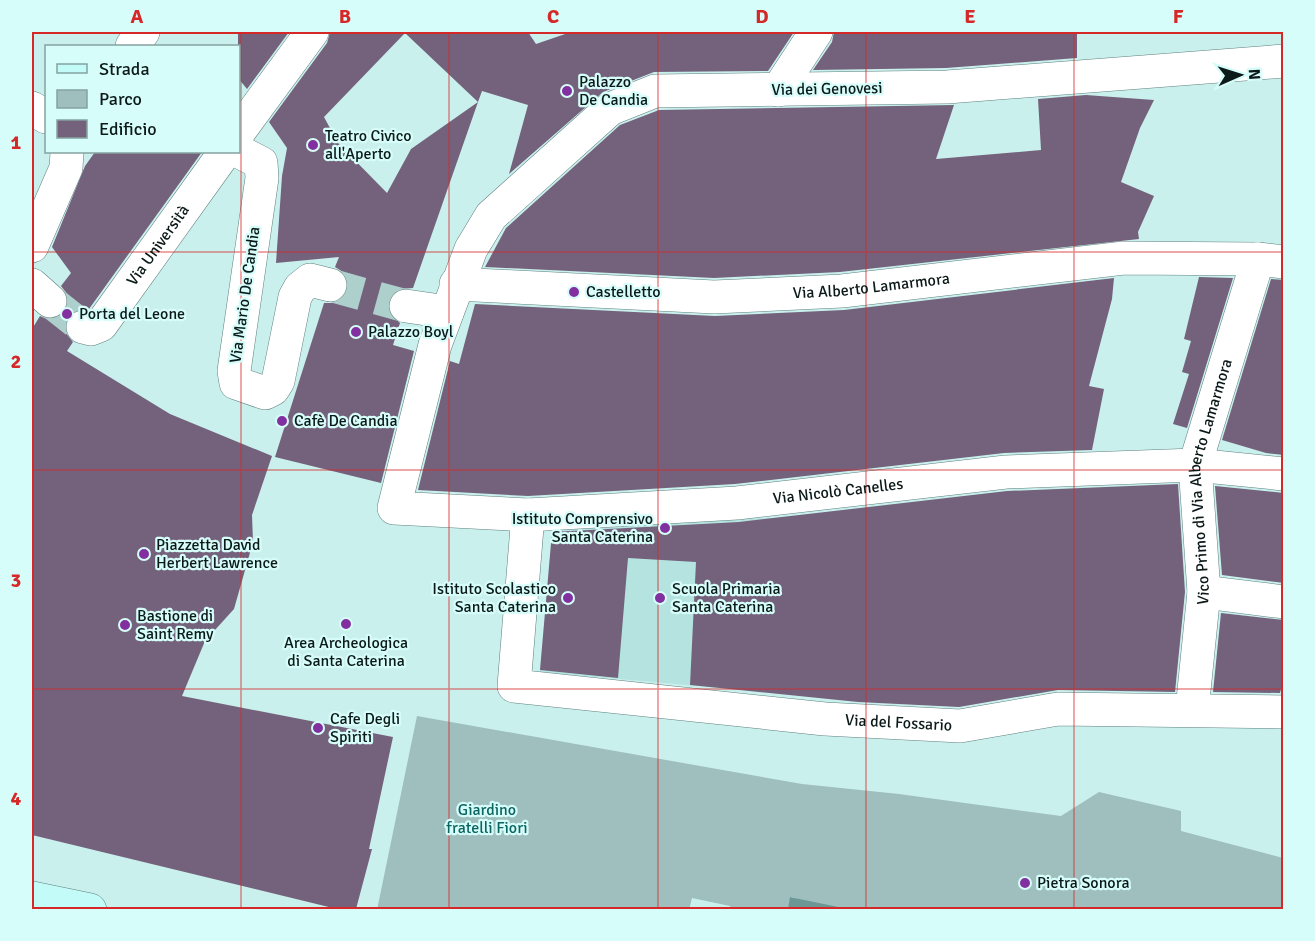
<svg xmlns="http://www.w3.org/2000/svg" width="1315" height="941" viewBox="0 0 1315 941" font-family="Signika,sans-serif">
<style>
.built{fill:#b4e3e0}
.green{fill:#9ebfbd}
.water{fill:#6d9794}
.building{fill:#74627c}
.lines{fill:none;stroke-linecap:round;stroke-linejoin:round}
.street-tunnel{stroke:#add0cd;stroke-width:33;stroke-dasharray:33 16;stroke-linecap:butt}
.street-casing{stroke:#5e817f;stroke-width:34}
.secondary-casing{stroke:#5e817f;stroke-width:34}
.street{stroke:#fff;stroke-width:33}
.secondary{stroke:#c3fbf9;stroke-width:33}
.grid{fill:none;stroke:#d62828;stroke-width:1.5;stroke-opacity:0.55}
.poi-dot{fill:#82309f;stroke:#d7fdfa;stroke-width:2}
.labels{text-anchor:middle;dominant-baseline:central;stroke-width:4.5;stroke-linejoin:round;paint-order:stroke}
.poi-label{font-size:16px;fill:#0b1918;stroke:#d7fdfa;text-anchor:start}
.street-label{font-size:16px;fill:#0b1918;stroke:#d7fdfa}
.park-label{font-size:16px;fill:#0c6461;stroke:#d7fdfa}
.neatline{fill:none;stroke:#d62828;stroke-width:2}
.grid-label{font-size:20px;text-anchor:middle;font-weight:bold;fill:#d62828}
</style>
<rect width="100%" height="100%" fill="#caf0ed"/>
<path class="built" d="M 771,518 L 778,693 L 540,672 L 553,523 Z"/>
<path class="green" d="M 417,716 L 802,784 L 899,794 L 1061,816 L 1099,792 L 1181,811 L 1181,831 L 1283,858 L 1283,909 L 842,910 L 791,897 L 788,910 L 730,909 L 730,906 L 692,898 L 689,910 L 377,910 Z"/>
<path class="water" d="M 790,897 L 843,908 L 842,909 L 788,909 Z"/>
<g class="building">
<path d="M 238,32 L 289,32 L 247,89 L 238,78 Z"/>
<path d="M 330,32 L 528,32 L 536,44 L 571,32 L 794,32 L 768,71 L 654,72 L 603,92 L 509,174 L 528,105 L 482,91 L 478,102 L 405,33 L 324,117 L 338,143 L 387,193 L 411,149 L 478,102 L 413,288 L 399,289 L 391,295 L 388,303 L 389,313 L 400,323 L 393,345 L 414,351 L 381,483 L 275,457 L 324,303 L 336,303 L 344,298 L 348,289 L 348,279 L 343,272 L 335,267 L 339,257 L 276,263 L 282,176 L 287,148 L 269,122 L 327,43 Z"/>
<path d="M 834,32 L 1077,32 L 1077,58 L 946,68 L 813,70 L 832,42 Z"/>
<path d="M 1086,95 L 1154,100 L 1140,128 L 1121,182 L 1154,196 L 1138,232 L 1139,239 L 840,272 L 714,278 L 485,267 L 506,228 L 620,125 L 659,110 L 954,105 L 936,159 L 1041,150 L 1038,99 Z"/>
<path d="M 95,152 L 202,152 L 89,309 L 78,309 L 69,314 L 65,323 L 65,332 L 73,342 L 67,351 L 170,414 L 272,456 L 252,515 L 253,542 L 234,609 L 205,641 L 182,696 L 393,737 L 369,849 L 372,849 L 356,909 L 337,909 L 32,835 L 32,329 L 40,316 L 47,319 L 56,319 L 64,313 L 68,305 L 68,295 L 61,286 L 71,273 L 52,247 L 85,166 Z"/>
<path d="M 1199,277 L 1233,278 L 1187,428 L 1173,424 L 1189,374 L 1182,372 L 1191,341 L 1184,339 Z"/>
<path d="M 1114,278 L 1112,299 L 1089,386 L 1104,389 L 1092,450 L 1004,453 L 735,484 L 528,496 L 418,490 L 450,361 L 459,364 L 475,304 L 715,316 L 844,310 Z"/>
<path d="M 1271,279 L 1284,280 L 1284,455 L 1266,453 L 1222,440 Z"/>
<path d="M 1178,484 L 1185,592 L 1175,692 L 1058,690 L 959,707 L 858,702 L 690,685 L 696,562 L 628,558 L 618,678 L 540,670 L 552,532 L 739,522 L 1007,491 Z"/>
<path d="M 1215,486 L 1284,493 L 1284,583 L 1222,575 Z"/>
<path d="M 1221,613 L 1284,620 L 1284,677 L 1280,693 L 1213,692 Z"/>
</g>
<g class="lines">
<g class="street-tunnel">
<path d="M 330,285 L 406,306"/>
<path d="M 50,301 L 83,327"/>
</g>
<defs>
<g id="street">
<path d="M 132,46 L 143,32"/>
<path id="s1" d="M 1284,61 L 947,87 L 655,91 L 610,109 L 491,216 L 471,249 L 435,345 L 394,508 L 528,515 L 737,503 L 1006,472 L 1195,465 L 1284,474"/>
<path d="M 778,90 L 816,32"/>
<path d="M 32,108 L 46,117"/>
<path d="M 238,133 L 312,32"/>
<path d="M 238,151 L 261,163 L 262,178 L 234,371 L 236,383 L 265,393 L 273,389 L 278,381 L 295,297 L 300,288 L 310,280 L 330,285"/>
<path d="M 32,246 L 66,168 L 67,152"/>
<path id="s2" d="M 456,284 L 714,297 L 842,291 L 1124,258 L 1258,259 L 1284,262"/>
<path d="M 32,285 L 50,301"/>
<path d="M 406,306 L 447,312"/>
<path id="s3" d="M 83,327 L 91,329 L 101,325 L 225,152"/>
<path id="s4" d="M 528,515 L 514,686 L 825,719 L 960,726 L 1058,709 L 1284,712"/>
<path d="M 1204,592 L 1284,602"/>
<path id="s5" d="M 1192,710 L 1204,592 L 1195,465 L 1258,259"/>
</g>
<path id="secondary" d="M 32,898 L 90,910"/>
</defs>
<use href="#street" class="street-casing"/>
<use href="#secondary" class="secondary-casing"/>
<use href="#street" class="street"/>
<use href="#secondary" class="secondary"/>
</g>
<path class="grid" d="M 241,32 L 241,910M 449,32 L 449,910M 658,32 L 658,910M 866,32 L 866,910M 1074,32 L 1074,910M 32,252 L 1284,252M 32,470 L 1284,470M 32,689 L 1284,689"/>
<g class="poi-dot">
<circle cx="567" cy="91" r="6"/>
<circle cx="313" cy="145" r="6"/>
<circle cx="574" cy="292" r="6"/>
<circle cx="67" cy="314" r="6"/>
<circle cx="356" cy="332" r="6"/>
<circle cx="282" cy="421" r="6"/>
<circle cx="665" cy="528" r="6"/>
<circle cx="144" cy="554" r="6"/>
<circle cx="568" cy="598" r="6"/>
<circle cx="660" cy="598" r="6"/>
<circle cx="346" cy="624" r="6"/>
<circle cx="125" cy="625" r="6"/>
<circle cx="318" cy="728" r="6"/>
<circle cx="1025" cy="883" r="6"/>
</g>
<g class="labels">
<g class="poi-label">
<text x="579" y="82">Palazzo<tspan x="579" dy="18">De Candia</tspan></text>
<text x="325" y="136">Teatro Civico<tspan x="325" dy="18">all'Aperto</tspan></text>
<text x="586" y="292">Castelletto</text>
<text x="79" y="314">Porta del Leone</text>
<text x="368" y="332">Palazzo Boyl</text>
<text x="294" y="421">Cafè De Candia</text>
<text x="653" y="519" text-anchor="end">Istituto Comprensivo<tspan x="653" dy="18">Santa Caterina</tspan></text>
<text x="156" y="545">Piazzetta David<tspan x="156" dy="18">Herbert Lawrence</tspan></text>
<text x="556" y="589" text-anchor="end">Istituto Scolastico<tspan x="556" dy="18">Santa Caterina</tspan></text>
<text x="672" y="589">Scuola Primaria<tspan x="672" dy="18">Santa Caterina</tspan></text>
<text x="137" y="616">Bastione di<tspan x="137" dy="18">Saint Remy</tspan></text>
<text x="346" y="643" text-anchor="middle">Area Archeologica<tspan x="346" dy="18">di Santa Caterina</tspan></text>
<text x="330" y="719">Cafe Degli<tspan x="330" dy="18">Spiriti</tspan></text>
<text x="1037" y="883">Pietra Sonora</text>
</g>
<g class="street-label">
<text transform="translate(827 89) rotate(-1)">Via dei Genovesi</text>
<text stroke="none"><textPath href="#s3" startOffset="117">Via Università</textPath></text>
<text stroke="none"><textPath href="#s2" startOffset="416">Via Alberto Lamarmora</textPath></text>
<text transform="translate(245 295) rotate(-82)">Via Mario De Candia</text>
<text stroke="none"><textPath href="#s5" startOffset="231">Vico Primo di Via Alberto Lamarmora</textPath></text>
<text stroke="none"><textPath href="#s1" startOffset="1593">Via Nicolò Canelles</textPath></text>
<text stroke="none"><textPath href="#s4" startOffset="558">Via del Fossario</textPath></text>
</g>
<g class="park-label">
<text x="487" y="810">Giardino<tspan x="487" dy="18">fratelli Fiori</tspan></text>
</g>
</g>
<rect width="1315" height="941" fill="none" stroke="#d7fdfa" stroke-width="66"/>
<rect x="45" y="45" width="195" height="108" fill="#d7fdfa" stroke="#85a2a0" stroke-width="1.5"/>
<rect x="57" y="64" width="30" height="9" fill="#c3fbf9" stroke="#85a2a0" stroke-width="1.5"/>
<text x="99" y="75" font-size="18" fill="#0b1918">Strada</text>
<rect x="57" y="90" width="30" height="18" fill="#9ebfbd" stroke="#85a2a0" stroke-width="1.5"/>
<text x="99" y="105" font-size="18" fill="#0b1918">Parco</text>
<rect x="57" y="120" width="30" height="18" fill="#74627c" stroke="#85a2a0" stroke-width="1.5"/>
<text x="99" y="135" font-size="18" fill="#0b1918">Edificio</text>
<g transform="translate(1240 75) rotate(87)" stroke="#d7fdfa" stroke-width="4.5" paint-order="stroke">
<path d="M0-4.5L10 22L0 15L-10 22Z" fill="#0b1918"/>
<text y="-9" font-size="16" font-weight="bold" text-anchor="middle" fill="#0b1918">N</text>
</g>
<rect x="33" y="33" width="1249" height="875" class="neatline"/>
<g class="grid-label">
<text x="137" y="23">A</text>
<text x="345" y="23">B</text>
<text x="553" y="23">C</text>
<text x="762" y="23">D</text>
<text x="970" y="23">E</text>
<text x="1178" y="23">F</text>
<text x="16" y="149">1</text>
<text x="16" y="368">2</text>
<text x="16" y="587">3</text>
<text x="16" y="805">4</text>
</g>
</svg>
